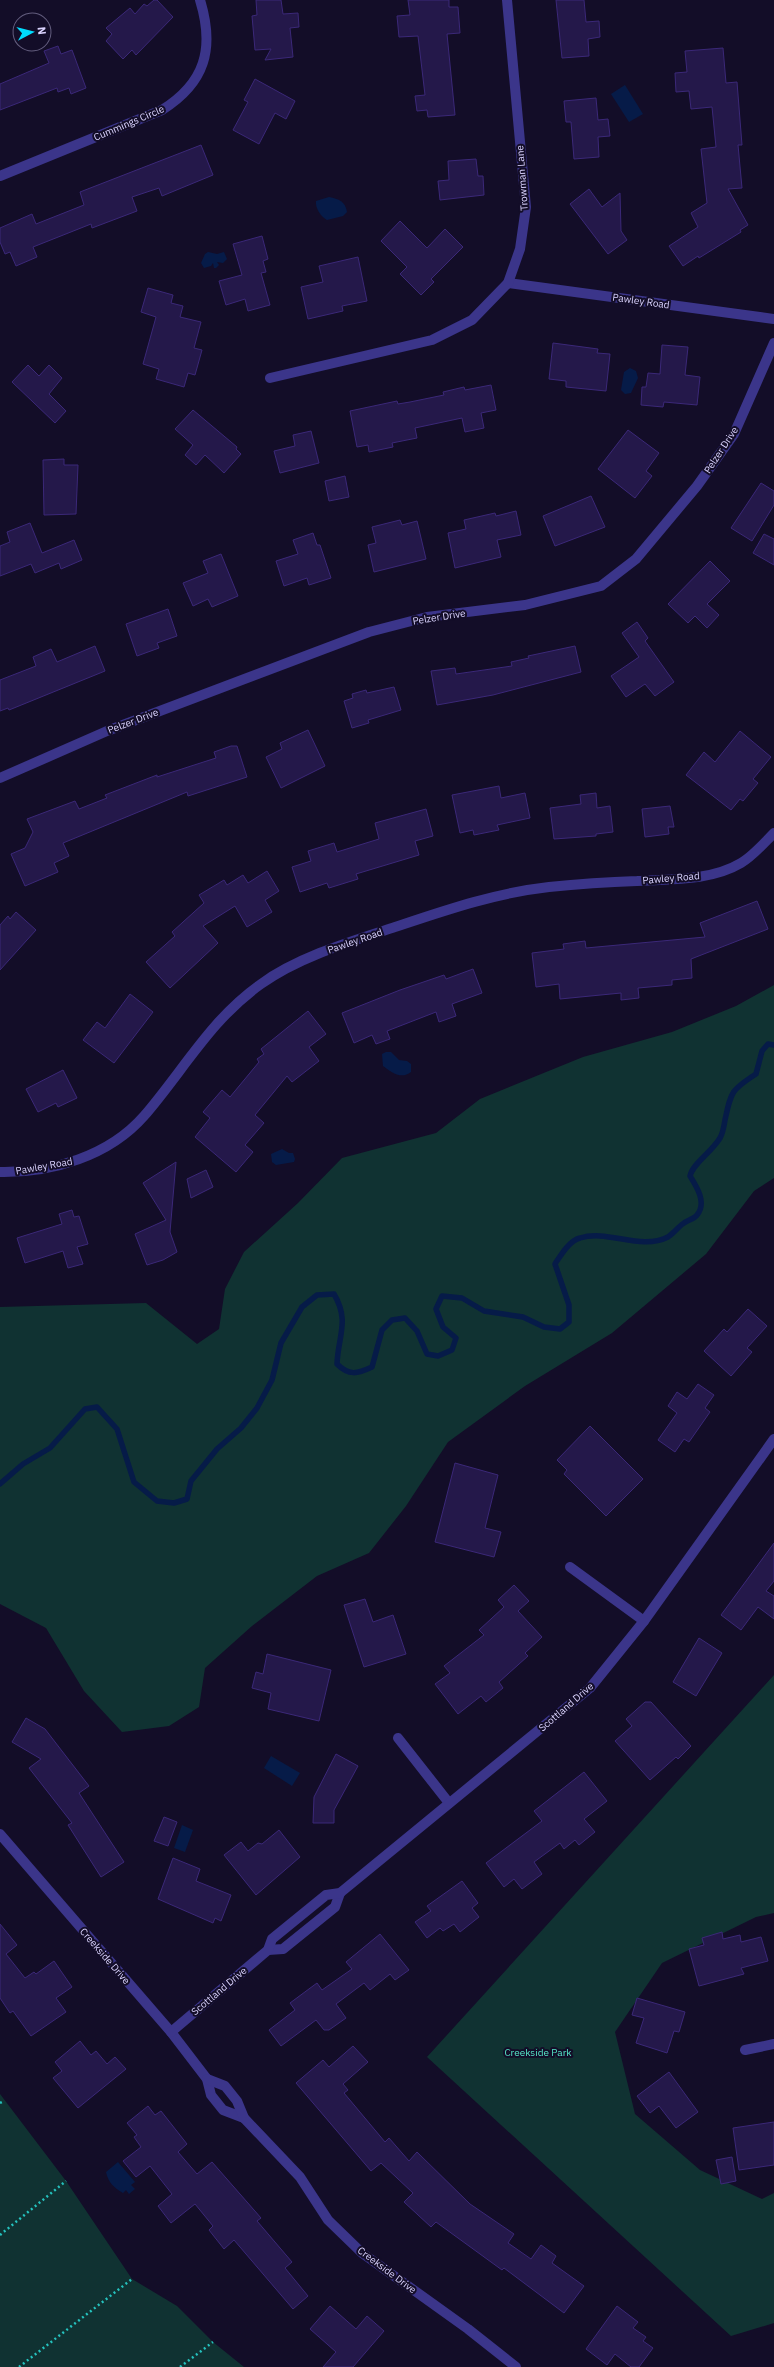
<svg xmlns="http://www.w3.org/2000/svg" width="774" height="2367" viewBox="0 0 774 2367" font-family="'IBM Plex Sans',sans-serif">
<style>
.green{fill:#103232}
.water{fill:#061b48}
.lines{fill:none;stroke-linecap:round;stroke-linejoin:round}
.stream{stroke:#061b48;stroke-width:5.5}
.building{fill:#24184a;stroke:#3b2878}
.path{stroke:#25c2be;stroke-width:2.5;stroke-dasharray:2 3;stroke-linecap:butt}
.street{stroke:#3b358a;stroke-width:10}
.labels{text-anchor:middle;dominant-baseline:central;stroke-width:4;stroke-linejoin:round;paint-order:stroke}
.street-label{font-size:10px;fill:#dbd4ff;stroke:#130d28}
.park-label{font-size:10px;fill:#56e9ca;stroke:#130d28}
</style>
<rect width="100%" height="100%" fill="#130d28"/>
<g class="green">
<path d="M 774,985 L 774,1178 L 754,1191 L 706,1254 L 612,1333 L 525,1386 L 448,1442 L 406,1506 L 369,1553 L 317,1576 L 252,1626 L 205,1668 L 199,1707 L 169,1726 L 122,1732 L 84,1691 L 46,1628 L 0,1604 L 0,1307 L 146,1303 L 197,1344 L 219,1329 L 225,1289 L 244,1252 L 298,1203 L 342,1158 L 436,1133 L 480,1099 L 583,1057 L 672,1032 L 736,1006 Z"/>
<path d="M 774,1675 L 774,1913 L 756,1917 L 662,1963 L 615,2032 L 635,2114 L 700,2170 L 762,2199 L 774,2193 L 774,2323 L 731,2336 L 427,2057 Z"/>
<path d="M 0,2094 L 66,2181 L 132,2279 L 177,2306 L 213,2342 L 244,2367 L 0,2367 Z"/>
</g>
<g class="water">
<path d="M 625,85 L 643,114 L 629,122 L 611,94 Z"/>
<path d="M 329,197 C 339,199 345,201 347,212 L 343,216 L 327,220 C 321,217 315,208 316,201 Z"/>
<path d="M 208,252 L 217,254 L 224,252 L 227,259 L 223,263 L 217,262 L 219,265 L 216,268 L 214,268 L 213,263 L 211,266 L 204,268 L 201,263 L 205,254 Z"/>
<path d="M 630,368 L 636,371 L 638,378 L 631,393 L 625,394 L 621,390 L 624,372 Z"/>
<path d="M 386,1052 L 391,1052 L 399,1060 L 407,1061 L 411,1064 L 411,1072 C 401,1080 391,1072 383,1066 L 382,1054 Z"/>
<path d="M 282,1149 L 289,1153 L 293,1153 L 295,1159 L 294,1162 L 276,1165 L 272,1162 L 271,1154 Z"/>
<path d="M 271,1756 L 300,1773 L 292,1786 L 264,1768 Z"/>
<path d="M 182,1825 L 193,1830 L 185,1852 L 174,1848 Z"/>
<path d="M 118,2162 L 135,2182 L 131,2185 L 135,2189 L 129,2194 L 126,2190 L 123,2193 C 114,2188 108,2182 106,2172 Z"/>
</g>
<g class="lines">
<path class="stream" d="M 0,1484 L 23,1464 L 50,1448 L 85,1409 L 97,1407 L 117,1429 L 134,1482 L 157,1501 L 174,1503 L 187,1499 L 191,1481 L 217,1449 L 241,1428 L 257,1408 L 272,1380 L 281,1343 L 302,1307 L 317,1295 L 334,1294 C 350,1321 338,1336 337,1364 C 349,1376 357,1374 372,1367 L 382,1330 L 392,1320 L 405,1318 L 417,1331 L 427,1354 L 438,1356 L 452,1350 L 456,1338 L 443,1327 L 436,1309 L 442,1296 L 462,1298 L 484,1311 L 523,1317 L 544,1327 L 560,1329 L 569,1322 L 569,1305 L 555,1264 C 561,1255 569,1241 580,1238 C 608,1229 640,1251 668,1237 C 674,1233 678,1227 684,1223 C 688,1220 694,1219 697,1215 C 707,1203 697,1187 690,1176 C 693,1163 711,1153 720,1138 C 723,1133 724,1126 725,1120 C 731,1092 731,1090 756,1074 L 762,1051 L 768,1044 L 774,1045"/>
</g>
<g class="building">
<path d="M 154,0 L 157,0 L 173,17 L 136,55 L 132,50 L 123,59 L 106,41 L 112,34 L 106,28 L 130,8 L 135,14 L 144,4 L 147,6 Z"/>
<path d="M 256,0 L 281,0 L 283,14 L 298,13 L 299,27 L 290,28 L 293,57 L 265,60 L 271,49 L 255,50 L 252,16 L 257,15 Z"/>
<path d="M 408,0 L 449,0 L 449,7 L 458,7 L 460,33 L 447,34 L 455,115 L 428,117 L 427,110 L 417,111 L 415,96 L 425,95 L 418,36 L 399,37 L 397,16 L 410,15 Z"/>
<path d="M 556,0 L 584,0 L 586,22 L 599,21 L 600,37 L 588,39 L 589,56 L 562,58 Z"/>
<path d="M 58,46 L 61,54 L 72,50 L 86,88 L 71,94 L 69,88 L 58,92 L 57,88 L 0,110 L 0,84 L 49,63 L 44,51 Z"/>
<path d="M 723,48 L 726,83 L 737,82 L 742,145 L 738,145 L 742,188 L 728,189 L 748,225 L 740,230 L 741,232 L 699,258 L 698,256 L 683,266 L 669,246 L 698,227 L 691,213 L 707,203 L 701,149 L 716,147 L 712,107 L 691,109 L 689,91 L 676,92 L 675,73 L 687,72 L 685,51 Z"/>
<path d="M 255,79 L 295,101 L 286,119 L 275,113 L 259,144 L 233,130 L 248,102 L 244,100 Z"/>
<path d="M 596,98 L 598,120 L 608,119 L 610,136 L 598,137 L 599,157 L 574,159 L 571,122 L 566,122 L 564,101 Z"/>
<path d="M 201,145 L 213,175 L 162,196 L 159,188 L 132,197 L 137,211 L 92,228 L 91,224 L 33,247 L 37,257 L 16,266 L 10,252 L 5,254 L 0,242 L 0,228 L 32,214 L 36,224 L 84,205 L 80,192 Z"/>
<path d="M 476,159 L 478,176 L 483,176 L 484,195 L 440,200 L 438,181 L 449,180 L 448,161 Z"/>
<path d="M 589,189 L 602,207 L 620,193 L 621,231 L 627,240 L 608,254 L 570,204 Z"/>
<path d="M 400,221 L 427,248 L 445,229 L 463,247 L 431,279 L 434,282 L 421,295 L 400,274 L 407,267 L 381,241 Z"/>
<path d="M 262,236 L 268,259 L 263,261 L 266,272 L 261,273 L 270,305 L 248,311 L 245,299 L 226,305 L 219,281 L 242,275 L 233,244 Z"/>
<path d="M 358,257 L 367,301 L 342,306 L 343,311 L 308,319 L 301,287 L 323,282 L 319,266 Z"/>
<path d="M 148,288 L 173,295 L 171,303 L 183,306 L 180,317 L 201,322 L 194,348 L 202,350 L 195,375 L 188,373 L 184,387 L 156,379 L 159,369 L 143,364 L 156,317 L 141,312 Z"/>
<path d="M 553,343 L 598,349 L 597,353 L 610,354 L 606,391 L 566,387 L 566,381 L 549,379 Z"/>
<path d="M 662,345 L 688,347 L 685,375 L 700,377 L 697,405 L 664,402 L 663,407 L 641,405 L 642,387 L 646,387 L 648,373 L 660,374 Z"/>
<path d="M 28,365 L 39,376 L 49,365 L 62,378 L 49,394 L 66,411 L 55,423 L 12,382 Z"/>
<path d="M 491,385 L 496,410 L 481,413 L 484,428 L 465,432 L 462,418 L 415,428 L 417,438 L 392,443 L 393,447 L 369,452 L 368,445 L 357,447 L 350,411 L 397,401 L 398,404 L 410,402 L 444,395 L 443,392 L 464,387 L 465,390 Z"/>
<path d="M 193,410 L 237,447 L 236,449 L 241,454 L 224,473 L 205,455 L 196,465 L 185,455 L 193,445 L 175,429 Z"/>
<path d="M 628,430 L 659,453 L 646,471 L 652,476 L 635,498 L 598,469 Z"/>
<path d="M 311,431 L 319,463 L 280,473 L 274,451 L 295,446 L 293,435 Z"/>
<path d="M 64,459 L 64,465 L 78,465 L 76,514 L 44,515 L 43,460 Z"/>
<path d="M 345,476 L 349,497 L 329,501 L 325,481 Z"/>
<path d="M 761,483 L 774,491 L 774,505 L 752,541 L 731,528 Z"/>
<path d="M 591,496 L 605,527 L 555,546 L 543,516 Z"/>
<path d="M 516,511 L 521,535 L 497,540 L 501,557 L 455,568 L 448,533 L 466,529 L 464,520 L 495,513 L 496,516 Z"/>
<path d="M 400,520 L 402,525 L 417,521 L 426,559 L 374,572 L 368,545 L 376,543 L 372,527 Z"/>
<path d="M 30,523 L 42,553 L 74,540 L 82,560 L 61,569 L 59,563 L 35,573 L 31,564 L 0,576 L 0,546 L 10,542 L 7,532 Z"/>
<path d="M 313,533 L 317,545 L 320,545 L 331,578 L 309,585 L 307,578 L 284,586 L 276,561 L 298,554 L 293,540 Z"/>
<path d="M 764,534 L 774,539 L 774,565 L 753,553 Z"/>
<path d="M 221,554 L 238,596 L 212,607 L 208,599 L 193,606 L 183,583 L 208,573 L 203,561 Z"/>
<path d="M 710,561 L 730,581 L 707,604 L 719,615 L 707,628 L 695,616 L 688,623 L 668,604 Z"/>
<path d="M 168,609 L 177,636 L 157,643 L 159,648 L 137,656 L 126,624 Z"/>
<path d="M 637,622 L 648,638 L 645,641 L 674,682 L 655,696 L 645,684 L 626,697 L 611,676 L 639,657 L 622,633 Z"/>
<path d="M 95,646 L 105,671 L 9,710 L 8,708 L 0,711 L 0,680 L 36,666 L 33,657 L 51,649 L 57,662 Z"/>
<path d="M 575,646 L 581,672 L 493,695 L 437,705 L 431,671 L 455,668 L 456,674 L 512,666 L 511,662 L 529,658 L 528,656 Z"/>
<path d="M 394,687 L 401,710 L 368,720 L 369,723 L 352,728 L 344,701 L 353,698 L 352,694 L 366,690 L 367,693 Z"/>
<path d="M 308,730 L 325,766 L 281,788 L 266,757 L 282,749 L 280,743 Z"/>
<path d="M 740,731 L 771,757 L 753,779 L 758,783 L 743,801 L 740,799 L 731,810 L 686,775 L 704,752 L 715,762 Z"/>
<path d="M 231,746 L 237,746 L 247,777 L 188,796 L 187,792 L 63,843 L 69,856 L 54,863 L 58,872 L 25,886 L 11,854 L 25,848 L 33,832 L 27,819 L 75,801 L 79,809 L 107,798 L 105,795 L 157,775 L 157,777 L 216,758 L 214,752 Z"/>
<path d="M 499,786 L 501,798 L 525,793 L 530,818 L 497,825 L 499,830 L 474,835 L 473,830 L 460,833 L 452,795 Z"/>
<path d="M 596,793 L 597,808 L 610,806 L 613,832 L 596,834 L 596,836 L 554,839 L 550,808 L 581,804 L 580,795 Z"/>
<path d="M 670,806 L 674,827 L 668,827 L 669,834 L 645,837 L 642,809 Z"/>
<path d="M 426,809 L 433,836 L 415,841 L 419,855 L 356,874 L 358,879 L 329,888 L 327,883 L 300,892 L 292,867 L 311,861 L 308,851 L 334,843 L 337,852 L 379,839 L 375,823 Z"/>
<path d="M 267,871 L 279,891 L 265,900 L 272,912 L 247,927 L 235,906 L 203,926 L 218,943 L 170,988 L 146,962 L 175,936 L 172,932 L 204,903 L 199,895 L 224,880 L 227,885 L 243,875 L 248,883 Z"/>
<path d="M 757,901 L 768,929 L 691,959 L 692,978 L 672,980 L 672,985 L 638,988 L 639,998 L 621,1000 L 621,993 L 560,999 L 559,984 L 536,987 L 532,953 L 564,949 L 563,944 L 585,941 L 586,948 L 705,937 L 700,923 Z"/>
<path d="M 16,912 L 36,930 L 0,970 L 0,925 L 8,916 L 10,919 Z"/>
<path d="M 473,969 L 482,993 L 452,1004 L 456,1016 L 439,1022 L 436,1012 L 387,1031 L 390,1039 L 376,1044 L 372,1035 L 354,1043 L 342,1013 L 400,990 L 444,975 L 446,979 Z"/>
<path d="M 130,994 L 153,1012 L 114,1063 L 83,1040 L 97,1022 L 105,1028 Z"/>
<path d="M 308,1011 L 326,1034 L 309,1047 L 319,1061 L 292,1082 L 287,1076 L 255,1115 L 264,1123 L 245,1145 L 253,1152 L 236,1172 L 195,1137 L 210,1118 L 203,1112 L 222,1090 L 230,1097 L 259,1062 L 257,1059 L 264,1054 L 261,1049 Z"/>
<path d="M 63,1070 L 77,1098 L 58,1107 L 56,1103 L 38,1112 L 26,1089 Z"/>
<path d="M 176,1162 L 170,1232 L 177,1252 L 163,1260 L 147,1265 L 135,1234 L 166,1220 L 143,1183 Z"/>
<path d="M 206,1170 L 213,1187 L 191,1198 L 187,1179 Z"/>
<path d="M 72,1210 L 74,1217 L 79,1216 L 88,1244 L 77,1247 L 83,1264 L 68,1268 L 63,1251 L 25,1263 L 17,1238 L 62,1224 L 59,1214 Z"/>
<path d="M 748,1309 L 767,1326 L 747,1348 L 752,1352 L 731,1376 L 704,1351 L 724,1329 L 727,1332 Z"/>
<path d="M 698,1384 L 714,1395 L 705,1408 L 710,1412 L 689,1442 L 684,1439 L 675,1452 L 658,1440 L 677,1413 L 668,1406 L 677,1392 L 687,1399 Z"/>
<path d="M 590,1426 L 643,1479 L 606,1516 L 564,1474 L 567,1470 L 557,1460 Z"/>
<path d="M 455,1463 L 498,1475 L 485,1528 L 501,1532 L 494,1557 L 435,1542 Z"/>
<path d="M 774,1543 L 774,1581 L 766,1591 L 774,1596 L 774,1619 L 758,1607 L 741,1630 L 721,1615 Z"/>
<path d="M 514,1585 L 529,1601 L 518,1611 L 542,1637 L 525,1653 L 528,1656 L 499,1682 L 503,1688 L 486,1702 L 481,1696 L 458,1714 L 435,1684 L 450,1673 L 444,1666 L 484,1635 L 479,1630 L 504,1607 L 498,1600 Z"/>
<path d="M 365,1599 L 373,1622 L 393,1615 L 406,1654 L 364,1667 L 344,1605 Z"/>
<path d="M 699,1638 L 722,1653 L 696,1696 L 673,1682 Z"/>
<path d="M 267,1654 L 331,1670 L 319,1721 L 268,1709 L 271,1693 L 252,1688 L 256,1672 L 263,1674 Z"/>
<path d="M 645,1702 L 651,1702 L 691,1746 L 678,1759 L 676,1757 L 650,1780 L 615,1741 L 632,1726 L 626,1719 Z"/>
<path d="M 26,1718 L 45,1729 L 89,1786 L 79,1793 L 124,1862 L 101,1877 L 68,1825 L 72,1823 L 29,1768 L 41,1759 L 12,1742 Z"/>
<path d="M 336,1754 L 358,1766 L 334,1810 L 334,1823 L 313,1823 L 314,1797 Z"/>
<path d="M 584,1772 L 607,1801 L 584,1819 L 595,1832 L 579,1845 L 575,1840 L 564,1849 L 560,1843 L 534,1862 L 542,1874 L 522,1889 L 514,1879 L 504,1887 L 486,1863 L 542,1821 L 534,1811 Z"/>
<path d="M 164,1817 L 177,1822 L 168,1846 L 154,1841 Z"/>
<path d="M 279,1830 L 300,1857 L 256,1895 L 224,1855 L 241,1842 L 248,1851 L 258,1843 L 262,1844 Z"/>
<path d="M 173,1858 L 200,1869 L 196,1881 L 231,1895 L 221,1921 L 215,1918 L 213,1923 L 158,1899 Z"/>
<path d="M 462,1881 L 478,1903 L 472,1908 L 479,1917 L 460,1932 L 454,1924 L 443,1931 L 440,1928 L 427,1938 L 415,1922 L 431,1911 L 427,1906 Z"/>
<path d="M 0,1924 L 17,1945 L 6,1954 L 25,1978 L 34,1972 L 36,1974 L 54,1961 L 72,1987 L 56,1998 L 66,2012 L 31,2036 L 13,2011 L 10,2013 L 0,1998 Z"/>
<path d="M 722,1932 L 723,1939 L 740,1935 L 741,1942 L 761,1937 L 768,1961 L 741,1968 L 744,1974 L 699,1986 L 689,1949 L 704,1945 L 702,1938 Z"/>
<path d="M 380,1934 L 409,1970 L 395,1980 L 390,1974 L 370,1990 L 364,1983 L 336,2004 L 346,2018 L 329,2030 L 324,2030 L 316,2020 L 281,2046 L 269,2030 L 295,2010 L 290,2003 L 317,1983 L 322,1990 L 352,1969 L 346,1962 Z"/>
<path d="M 637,1998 L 685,2012 L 679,2032 L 674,2031 L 667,2053 L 636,2043 L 644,2018 L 632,2015 Z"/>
<path d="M 80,2041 L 91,2055 L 96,2051 L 107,2064 L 115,2057 L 126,2069 L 78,2108 L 53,2078 L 62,2071 L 55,2062 Z"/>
<path d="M 353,2046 L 368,2062 L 343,2084 L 348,2090 L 344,2093 L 385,2142 L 389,2138 L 409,2161 L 417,2152 L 470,2204 L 514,2234 L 508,2243 L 531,2259 L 541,2245 L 556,2256 L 552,2263 L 584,2286 L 564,2313 L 504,2268 L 502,2270 L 436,2222 L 431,2227 L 404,2202 L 413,2193 L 381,2163 L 371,2171 L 296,2083 L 323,2060 L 329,2067 Z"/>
<path d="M 669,2072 L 698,2112 L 676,2128 L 659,2106 L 650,2113 L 637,2096 Z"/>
<path d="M 148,2106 L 155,2115 L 161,2111 L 187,2144 L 178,2152 L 197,2174 L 212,2162 L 261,2218 L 257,2221 L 292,2262 L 285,2268 L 308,2296 L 293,2309 L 234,2240 L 224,2249 L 209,2230 L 213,2226 L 195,2204 L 171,2223 L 158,2206 L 172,2194 L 150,2166 L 136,2177 L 123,2161 L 141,2147 L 134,2137 L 137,2135 L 127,2123 Z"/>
<path d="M 774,2122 L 774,2165 L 739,2170 L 733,2128 Z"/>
<path d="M 732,2157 L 736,2181 L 721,2184 L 716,2160 Z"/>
<path d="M 330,2306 L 356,2329 L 367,2316 L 384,2331 L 353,2367 L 323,2367 L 336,2352 L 310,2329 Z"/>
<path d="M 617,2306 L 638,2322 L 633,2328 L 646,2337 L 643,2341 L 653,2348 L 639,2367 L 631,2367 L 615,2354 L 607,2365 L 586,2349 Z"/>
</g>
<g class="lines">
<g class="path">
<path d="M 0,2103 L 4,2101"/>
<path d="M 0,2235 L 66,2181"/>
<path d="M 19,2367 L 132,2279"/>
<path d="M 180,2367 L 213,2342"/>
</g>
<g class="street">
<path d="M 0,176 L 162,110 C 205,83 215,49 200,0"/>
<path d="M 508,283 L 774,319"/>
<path d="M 270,378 L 432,340 L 472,320 L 508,283 L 520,249 L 526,207 L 507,0"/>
<path d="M 0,778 L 107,731 L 369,632 L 427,617 L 525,605 L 601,586 L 636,559 L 697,486 L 734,434 L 774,343"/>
<path d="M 0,1172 C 52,1173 109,1156 144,1116 C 183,1071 211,1019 261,984 C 298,957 352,941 395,927 C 446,910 495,893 549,887 C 578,884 608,882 637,881 C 670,879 711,881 741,863 C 753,856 764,843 774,833"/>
<path d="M 570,1567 L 644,1621"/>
<path d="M 398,1738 L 449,1803"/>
<path d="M 0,1834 L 171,2032 L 207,2079 L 211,2095 L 223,2110 L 244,2118"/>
<path d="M 268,1950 L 283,1949 L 335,1907 L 340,1893"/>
<path d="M 171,2032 L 268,1950 L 272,1939 L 326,1895 L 340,1893 L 590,1688 L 644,1621 L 774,1439"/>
<path d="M 745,2050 L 774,2044"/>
<path d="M 207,2079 L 225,2086 L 237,2101 L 244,2118 L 300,2177 L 328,2220 L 362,2253 L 468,2329 L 516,2367"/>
</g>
</g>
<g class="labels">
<g class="street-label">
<text transform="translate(129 123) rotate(-23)">Cummings Circle</text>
<text transform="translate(522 178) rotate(-94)">Trowman Lane</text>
<text transform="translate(641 301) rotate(8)">Pawley Road</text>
<text transform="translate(721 450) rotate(-57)">Pelzer Drive</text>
<text transform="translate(439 617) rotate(-9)">Pelzer Drive</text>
<text transform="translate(133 721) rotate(-21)">Pelzer Drive</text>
<text transform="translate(671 878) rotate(-5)">Pawley Road</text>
<text transform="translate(355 941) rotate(-19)">Pawley Road</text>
<text transform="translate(44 1166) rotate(-10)">Pawley Road</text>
<text transform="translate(566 1707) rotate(-41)">Scottland Drive</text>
<text transform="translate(105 1956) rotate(49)">Creekside Drive</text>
<text transform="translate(219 1991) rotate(-40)">Scottland Drive</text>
<text transform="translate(387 2270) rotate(37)">Creekside Drive</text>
</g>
<g class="park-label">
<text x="538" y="2052">Creekside Park</text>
</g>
</g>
<g transform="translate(32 32) rotate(83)"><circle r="19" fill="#130d28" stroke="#635d7e"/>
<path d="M0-3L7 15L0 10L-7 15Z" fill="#00dcff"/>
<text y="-6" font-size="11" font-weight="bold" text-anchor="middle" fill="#dbd4ff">N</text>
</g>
</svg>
